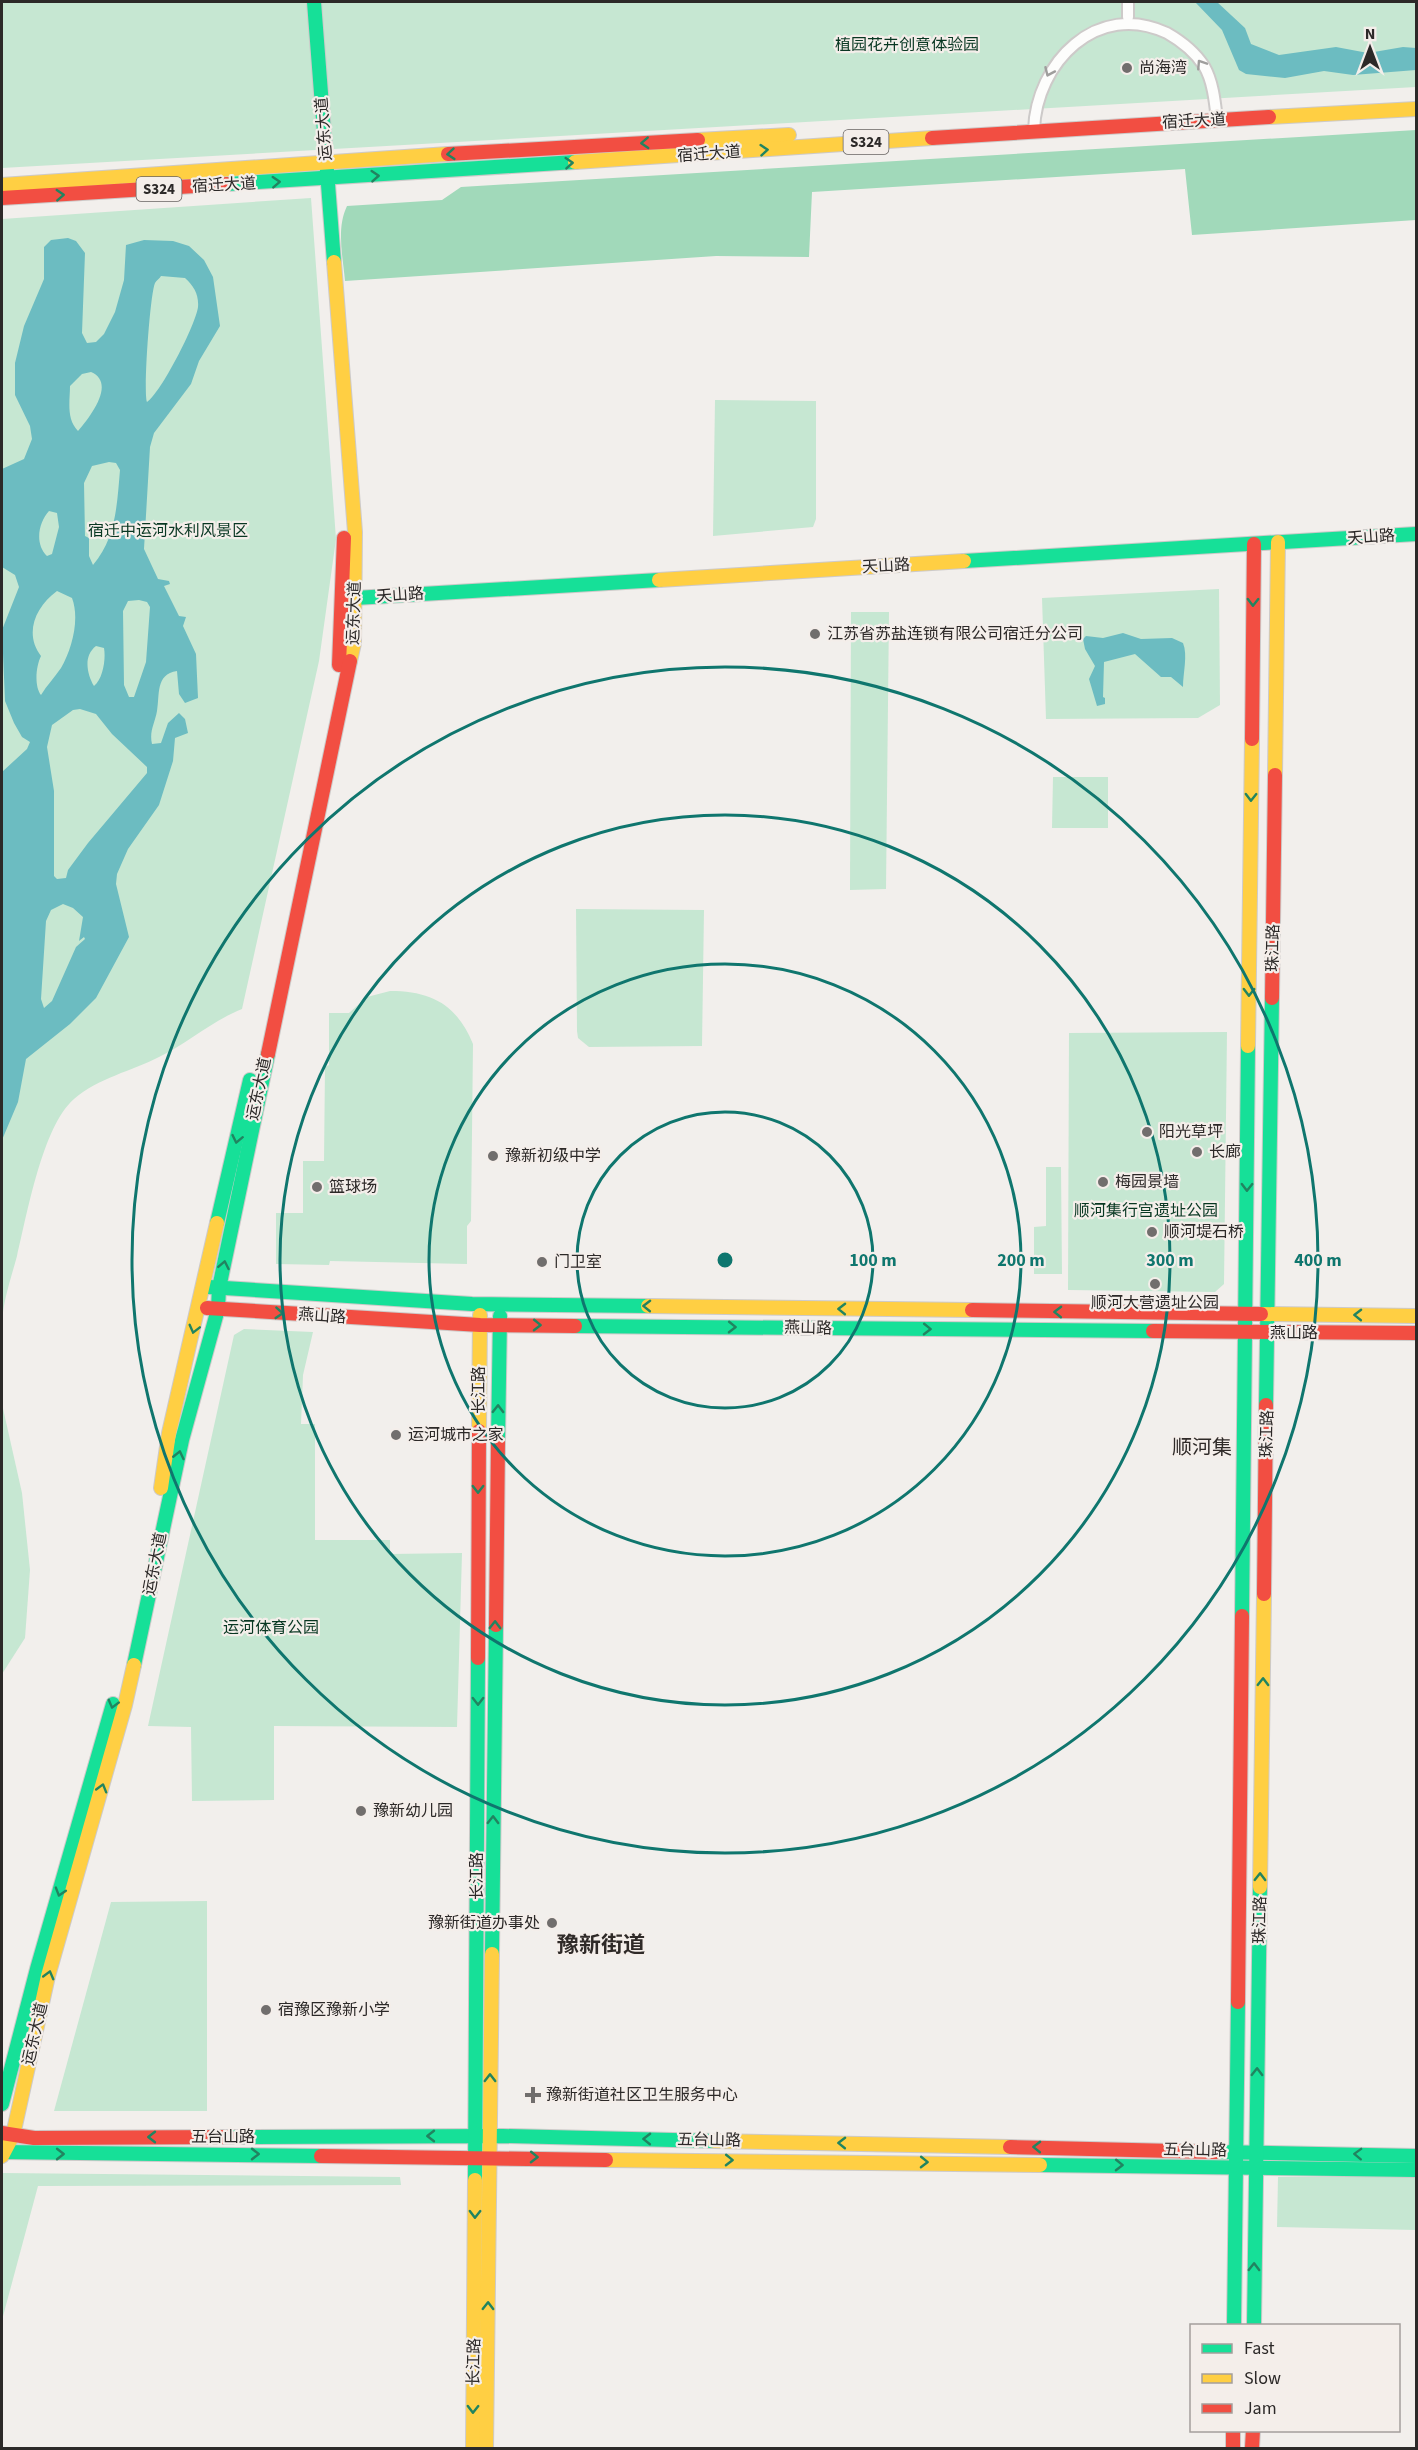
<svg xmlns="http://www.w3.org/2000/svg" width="1418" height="2450" viewBox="0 0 1418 2450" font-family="'Source Sans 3','Noto Sans SC',sans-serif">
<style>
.green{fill:#c6e7d2}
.forest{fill:#a1d9ba}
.water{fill:#6cbcc1;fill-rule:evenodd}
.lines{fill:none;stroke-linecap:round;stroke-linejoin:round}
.street-casing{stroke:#cdcac9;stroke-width:14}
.fast-casing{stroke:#cdcac9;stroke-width:16}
.slow-casing{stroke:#cdcac9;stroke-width:16}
.jam-casing{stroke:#cdcac9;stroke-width:16}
.street{stroke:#fdfdfc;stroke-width:10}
.fast{stroke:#16e098;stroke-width:14}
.slow{stroke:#ffcf43;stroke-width:14}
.jam{stroke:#f24e42;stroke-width:14}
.oneway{stroke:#9f9e9d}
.oneway2{stroke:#218460}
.ring{fill:none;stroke:#0f766e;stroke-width:3}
.poi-dot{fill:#716e6d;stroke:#f4eeea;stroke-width:2}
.labels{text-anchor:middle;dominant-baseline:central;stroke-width:4.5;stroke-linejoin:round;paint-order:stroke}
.shield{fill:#f4eeea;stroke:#686462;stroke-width:1.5}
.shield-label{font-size:15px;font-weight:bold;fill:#2c2928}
.park-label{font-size:16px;fill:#083722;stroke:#f4eeea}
.poi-label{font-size:16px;fill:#2c2928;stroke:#f4eeea;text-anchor:start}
.street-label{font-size:16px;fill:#2c2928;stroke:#f4eeea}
.quarter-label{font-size:20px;fill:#2f2a28;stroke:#f4eeea}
.district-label{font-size:22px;font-weight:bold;fill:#2f2a28;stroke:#f4eeea}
.centre{fill:#0f766e;stroke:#f4eeea;stroke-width:3}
.ring-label{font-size:18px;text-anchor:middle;font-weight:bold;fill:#0f766e;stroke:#f4eeea;stroke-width:4.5;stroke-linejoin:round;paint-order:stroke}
</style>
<rect width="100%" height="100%" fill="#f2efec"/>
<g class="green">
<path d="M 2,2 L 1416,2 L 1416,87 L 2,168 Z"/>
<path d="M 311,198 L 336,539 L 319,661 L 242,1009 C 212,1021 188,1043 159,1057 C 132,1071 98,1078 74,1099 C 42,1127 27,1215 17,1256 C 11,1278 3,1301 2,1323 L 2,219 Z"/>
<path d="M 715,400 L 816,401 L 816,519 L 813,527 L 713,536 Z"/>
<path d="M 1219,589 L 1220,705 L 1198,718 L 1046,719 L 1042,598 Z"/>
<path d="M 851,612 L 889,612 L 886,889 L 850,890 Z"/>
<path d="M 1053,777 L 1108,777 L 1108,828 L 1052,828 Z"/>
<path d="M 576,909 L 704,910 L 702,1046 L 589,1047 L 578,1038 L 577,1031 Z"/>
<path d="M 390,991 C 432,991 457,1005 473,1044 L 471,1221 L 467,1226 L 467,1264 L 330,1261 L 329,1265 L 276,1264 L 276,1213 L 303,1213 L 303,1161 L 324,1161 L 325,1067 L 329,1065 L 329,1013 L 349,1013 L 367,997 Z"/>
<path d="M 1227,1032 L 1224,1284 L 1215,1292 L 1068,1290 L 1069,1033 Z"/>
<path d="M 1046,1167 L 1061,1167 L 1062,1274 L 1034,1274 L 1034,1227 L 1046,1226 Z"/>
<path d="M 244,1329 L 313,1332 L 303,1375 L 301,1424 L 315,1424 L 315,1540 L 390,1540 L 390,1554 L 462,1553 L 457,1727 L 274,1726 L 274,1800 L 192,1801 L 191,1727 L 148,1726 L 234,1335 Z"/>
<path d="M 2,1404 L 22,1493 L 30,1570 L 25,1638 L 2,1674 Z"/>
<path d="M 207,1901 L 207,2111 L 54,2111 L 111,1902 Z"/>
<path d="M 2,2173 L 400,2177 L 401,2185 L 38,2186 L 2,2320 Z"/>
<path d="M 1278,2177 L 1416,2177 L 1416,2230 L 1277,2227 Z"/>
</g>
<path class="forest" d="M 1416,130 L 1416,220 L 1192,235 L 1185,169 L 812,192 L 809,257 L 716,256 L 345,281 C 343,257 336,229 347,206 L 442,200 L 461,187 Z"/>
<g class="water">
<path d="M 1195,2 L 1217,2 L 1245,28 L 1251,44 L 1279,55 L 1336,47 L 1368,53 L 1403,47 L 1416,48 L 1416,70 L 1353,75 L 1324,71 L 1285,78 L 1246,74 L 1239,70 L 1222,30 Z"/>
<path d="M 68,238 L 76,241 L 85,253 L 82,333 L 87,343 L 96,342 L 104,334 L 115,312 L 124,280 L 126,245 L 144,240 L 173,241 L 189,246 L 204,260 L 213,277 L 220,326 L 199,361 L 191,384 L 154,433 L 150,447 L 144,549 L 158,579 L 169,581 L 170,584 L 164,586 L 179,616 L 186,617 L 183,626 L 196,654 L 198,698 L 185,703 L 179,694 L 177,671 C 155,674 160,696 157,711 C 155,723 149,731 152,744 L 161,743 L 168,723 L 179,713 L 185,719 L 188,733 L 175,738 L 173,761 L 159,805 L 128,849 L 117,874 L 116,884 L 129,937 L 96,998 L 70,1024 L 26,1059 L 18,1102 L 2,1140 L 2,772 L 27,749 L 30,742 L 22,737 L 14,723 L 5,701 L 2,630 L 19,587 L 15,575 L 2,567 L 2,469 L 24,459 L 32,439 L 30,426 L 15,395 L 15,363 L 24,326 L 44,279 L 44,247 L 51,240 ZM 161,276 L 185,278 C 194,286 199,295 198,307 C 196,324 161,393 147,402 C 143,393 150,294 155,283 C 156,281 160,278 161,276 ZM 91,372 C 117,383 89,418 78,431 C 66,419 70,401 70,386 L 82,374 ZM 109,462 L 116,463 L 120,470 C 117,505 116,538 93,565 L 89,556 L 89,538 L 85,536 L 84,483 L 92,466 ZM 49,511 L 57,513 L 59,527 L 52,554 L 47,556 C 34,543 39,522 49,511 ZM 57,591 L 72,598 C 80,619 72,649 61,668 C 55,677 47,685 41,695 C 34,686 36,666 41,656 C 24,634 35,607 57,591 ZM 139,600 L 147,602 L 150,607 L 146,662 L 134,697 L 129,697 L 124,685 L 123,611 L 128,601 ZM 96,646 L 104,648 C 106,659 103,679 94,686 C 87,674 83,656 96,646 ZM 80,709 L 96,714 L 112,734 L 147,767 L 147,773 L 88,843 L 68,870 L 66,878 L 57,879 L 54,876 L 54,791 L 47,747 L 52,725 L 73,710 ZM 63,904 L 73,908 L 83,917 L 79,941 L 84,937 L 85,939 L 76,947 L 52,1001 L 44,1008 L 41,999 L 46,921 L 51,910 Z"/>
<path d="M 1123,633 L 1141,639 L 1172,638 L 1183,643 C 1188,655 1183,673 1183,687 L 1171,677 L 1161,677 L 1135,654 L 1104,662 L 1103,697 L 1105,698 L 1105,704 L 1097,706 L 1089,679 L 1095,666 L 1085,649 L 1083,639 L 1086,636 L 1103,638 Z"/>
</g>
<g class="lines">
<defs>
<g id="street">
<path d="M 1128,17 L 1128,2"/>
<path d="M 1034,130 C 1036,63 1097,0 1167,33 C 1181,41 1195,52 1204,66 C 1213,81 1215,102 1217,120"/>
</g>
<g id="fast">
<path d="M 314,2 L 334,262"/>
<path d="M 227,184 L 575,162"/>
<path d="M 964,561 L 1416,534"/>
<path d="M 355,598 L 659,580"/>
<path d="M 217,1223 L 250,1080"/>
<path d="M 209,1287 L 472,1304 L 648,1306"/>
<path d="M 575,1326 L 1153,1331"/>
<path d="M 1266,1405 L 1272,998"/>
<path d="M 498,1441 L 500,1316"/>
<path d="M 1242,1616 L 1248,1046"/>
<path d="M 134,1665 L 182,1440 L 218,1309 L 219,1288 L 268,1054"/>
<path d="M 492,1954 L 496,1625"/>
<path d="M 2,2104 L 37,1969 L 113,1704"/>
<path d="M 229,2137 L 503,2136 L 714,2141"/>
<path d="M 2,2152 L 321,2156"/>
<path d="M 1216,2152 L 1416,2156"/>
<path d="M 1040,2165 L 1416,2170"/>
<path d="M 475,2180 L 478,1658"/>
<path d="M 1234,2326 L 1238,2002"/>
<path d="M 1254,2326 L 1260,1887"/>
</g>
<g id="slow">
<path d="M 1269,117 L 1416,109"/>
<path d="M 698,140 L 789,135"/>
<path d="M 575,162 L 932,138"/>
<path d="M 2,185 L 448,154"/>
<path d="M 334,262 L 355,532 L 354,643 L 350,661"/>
<path d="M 659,580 L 964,561"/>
<path d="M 1275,775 L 1278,542"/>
<path d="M 1248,1046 L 1252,739"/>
<path d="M 648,1306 L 972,1310"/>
<path d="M 1261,1314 L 1416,1316"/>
<path d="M 479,1431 L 480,1315"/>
<path d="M 161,1488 L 169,1433 L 217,1223"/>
<path d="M 1260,1887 L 1264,1594"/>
<path d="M 714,2141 L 1010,2147"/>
<path d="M 2,2156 L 13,2135 L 48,1976 L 125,1705 L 134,1665"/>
<path d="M 606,2160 L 1040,2165"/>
<path d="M 473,2448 L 475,2180"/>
<path d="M 486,2448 L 492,1954"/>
</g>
<g id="jam">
<path d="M 932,138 L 1269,117"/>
<path d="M 448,154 L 698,140"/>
<path d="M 2,198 L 227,184"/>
<path d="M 339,665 L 344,538"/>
<path d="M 1252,739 L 1254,544"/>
<path d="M 1272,998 L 1275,775"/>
<path d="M 268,1054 L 350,661"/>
<path d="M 207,1308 L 480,1325 L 575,1326"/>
<path d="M 972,1310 L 1261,1314"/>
<path d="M 1153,1331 L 1416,1333"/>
<path d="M 1264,1594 L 1266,1405"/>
<path d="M 496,1625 L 498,1441"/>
<path d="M 478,1658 L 479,1431"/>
<path d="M 1238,2002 L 1242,1616"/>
<path d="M 2,2133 L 34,2138 L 229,2137"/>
<path d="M 1010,2147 L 1216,2152"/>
<path d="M 321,2156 L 606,2160"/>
<path d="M 1233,2430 L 1233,2448"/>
<path d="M 1252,2448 L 1253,2430"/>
</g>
</defs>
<use href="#street" class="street-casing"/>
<use href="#fast" class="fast-casing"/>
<use href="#slow" class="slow-casing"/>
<use href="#jam" class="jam-casing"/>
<use href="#street" class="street"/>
<use href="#fast" class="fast"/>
<use href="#slow" class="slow"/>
<use href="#jam" class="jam"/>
</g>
<defs><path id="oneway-chevron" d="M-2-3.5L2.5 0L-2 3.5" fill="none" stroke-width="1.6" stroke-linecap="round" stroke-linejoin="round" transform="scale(1.5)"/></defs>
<g class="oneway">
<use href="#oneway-chevron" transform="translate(1201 64) rotate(-123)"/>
<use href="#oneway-chevron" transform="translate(1049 72) rotate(114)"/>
</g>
<g class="oneway2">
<use href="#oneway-chevron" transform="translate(645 143) rotate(177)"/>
<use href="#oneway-chevron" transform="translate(764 150) rotate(-5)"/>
<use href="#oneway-chevron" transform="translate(451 154) rotate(175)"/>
<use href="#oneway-chevron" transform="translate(569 163) rotate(-4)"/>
<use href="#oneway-chevron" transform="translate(375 176) rotate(-4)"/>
<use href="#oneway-chevron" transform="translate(276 182) rotate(-3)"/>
<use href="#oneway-chevron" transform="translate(60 195) rotate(-3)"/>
<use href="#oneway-chevron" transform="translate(1253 602) rotate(91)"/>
<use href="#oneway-chevron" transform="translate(1251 797) rotate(91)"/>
<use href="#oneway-chevron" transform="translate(1249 992) rotate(91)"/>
<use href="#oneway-chevron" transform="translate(237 1139) rotate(102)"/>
<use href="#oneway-chevron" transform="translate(1247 1187) rotate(91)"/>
<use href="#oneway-chevron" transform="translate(224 1265) rotate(-79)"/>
<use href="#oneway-chevron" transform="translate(647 1306) rotate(-179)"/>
<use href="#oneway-chevron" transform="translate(842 1309) rotate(-179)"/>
<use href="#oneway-chevron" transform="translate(1058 1312) rotate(-179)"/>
<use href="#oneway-chevron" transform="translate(279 1313) rotate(4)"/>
<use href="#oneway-chevron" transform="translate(1358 1315) rotate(-179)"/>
<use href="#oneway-chevron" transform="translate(537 1325) rotate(1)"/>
<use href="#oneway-chevron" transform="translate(732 1327) rotate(1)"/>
<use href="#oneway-chevron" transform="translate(194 1329) rotate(104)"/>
<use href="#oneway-chevron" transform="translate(927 1329) rotate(1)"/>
<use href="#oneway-chevron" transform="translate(498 1409) rotate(-89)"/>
<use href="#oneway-chevron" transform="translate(179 1455) rotate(-77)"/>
<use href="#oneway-chevron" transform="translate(478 1489) rotate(90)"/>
<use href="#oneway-chevron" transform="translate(495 1625) rotate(-89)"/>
<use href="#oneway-chevron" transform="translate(1263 1682) rotate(-89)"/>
<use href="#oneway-chevron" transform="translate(478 1701) rotate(90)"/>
<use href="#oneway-chevron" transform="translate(113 1704) rotate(105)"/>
<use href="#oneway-chevron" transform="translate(102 1788) rotate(-74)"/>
<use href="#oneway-chevron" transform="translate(493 1820) rotate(-89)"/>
<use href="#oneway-chevron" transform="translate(1260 1877) rotate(-89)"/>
<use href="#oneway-chevron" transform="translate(60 1892) rotate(107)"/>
<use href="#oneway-chevron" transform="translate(49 1975) rotate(-75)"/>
<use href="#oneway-chevron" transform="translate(1257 2072) rotate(-89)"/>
<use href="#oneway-chevron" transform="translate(490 2078) rotate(-90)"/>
<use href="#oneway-chevron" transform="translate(431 2136) rotate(180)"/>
<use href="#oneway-chevron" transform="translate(152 2137) rotate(180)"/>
<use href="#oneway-chevron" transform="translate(647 2139) rotate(-179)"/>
<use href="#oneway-chevron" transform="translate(842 2143) rotate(-179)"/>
<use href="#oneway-chevron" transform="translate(1037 2147) rotate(-179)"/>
<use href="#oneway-chevron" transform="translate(60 2154)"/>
<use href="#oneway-chevron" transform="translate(255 2154)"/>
<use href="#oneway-chevron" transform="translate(1358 2154) rotate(-178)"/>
<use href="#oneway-chevron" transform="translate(534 2157) rotate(1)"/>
<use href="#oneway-chevron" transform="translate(729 2160) rotate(1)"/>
<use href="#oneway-chevron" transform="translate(924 2162) rotate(1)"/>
<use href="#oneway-chevron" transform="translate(1119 2165) rotate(1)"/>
<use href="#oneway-chevron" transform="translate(475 2214) rotate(91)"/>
<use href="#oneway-chevron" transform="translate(1254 2267) rotate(-89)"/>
<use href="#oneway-chevron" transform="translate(488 2306) rotate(-89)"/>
<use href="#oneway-chevron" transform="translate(473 2409) rotate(91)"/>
</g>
<g class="ring">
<circle cx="725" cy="1260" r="148"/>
<circle cx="725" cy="1260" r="296"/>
<circle cx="725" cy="1260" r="445"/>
<circle cx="725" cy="1260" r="593"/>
</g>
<g class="poi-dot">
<circle cx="1127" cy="68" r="6"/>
<circle cx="815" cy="634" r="6"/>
<circle cx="1147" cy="1132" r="6"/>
<circle cx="1197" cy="1152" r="6"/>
<circle cx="493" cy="1156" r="6"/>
<circle cx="1103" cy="1182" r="6"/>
<circle cx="317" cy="1187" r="6"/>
<circle cx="1152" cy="1232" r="6"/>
<circle cx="542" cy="1262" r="6"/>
<circle cx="1155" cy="1284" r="6"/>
<circle cx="396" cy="1435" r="6"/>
<circle cx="361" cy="1811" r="6"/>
<circle cx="552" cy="1923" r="6"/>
<circle cx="266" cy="2010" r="6"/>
<path d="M530 2086h6v6h6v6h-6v6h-6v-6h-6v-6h6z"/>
</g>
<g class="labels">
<g class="shield">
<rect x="843.5" y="130" width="45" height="24" rx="4.5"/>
<rect x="136.5" y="177" width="45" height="24" rx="4.5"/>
</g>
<g class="shield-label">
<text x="866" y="142">S324</text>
<text x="159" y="189">S324</text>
</g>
<g class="park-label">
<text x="907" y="45">植园花卉创意体验园</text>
<text x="168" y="531">宿迁中运河水利风景区</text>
<text x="1146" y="1211">顺河集行宫遗址公园</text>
<text x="271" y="1628">运河体育公园</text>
</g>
<g class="poi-label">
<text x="1139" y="68">尚海湾</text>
<text x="827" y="634">江苏省苏盐连锁有限公司宿迁分公司</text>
<text x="1159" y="1132">阳光草坪</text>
<text x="1209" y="1152">长廊</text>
<text x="505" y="1156">豫新初级中学</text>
<text x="1115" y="1182">梅园景墙</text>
<text x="329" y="1187">篮球场</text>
<text x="1164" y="1232">顺河堤石桥</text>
<text x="554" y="1262">门卫室</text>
<text x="1155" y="1303" text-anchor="middle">顺河大营遗址公园</text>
<text x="408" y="1435">运河城市之家</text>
<text x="373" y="1811">豫新幼儿园</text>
<text x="540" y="1923" text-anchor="end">豫新街道办事处</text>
<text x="278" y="2010">宿豫区豫新小学</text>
<text x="546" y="2095">豫新街道社区卫生服务中心</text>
</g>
<g class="street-label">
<text transform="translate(1194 121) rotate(-3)">宿迁大道</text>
<text transform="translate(324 129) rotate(-94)">运东大道</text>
<text transform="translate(709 154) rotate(-4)">宿迁大道</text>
<text transform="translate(224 185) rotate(-3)">宿迁大道</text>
<text transform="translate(1371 537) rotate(-4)">天山路</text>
<text transform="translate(886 566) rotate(-3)">天山路</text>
<text transform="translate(400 595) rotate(-4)">天山路</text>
<text transform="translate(354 613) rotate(-88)">运东大道</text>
<text transform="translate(1273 948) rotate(-89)">珠江路</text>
<text transform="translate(259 1089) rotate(-78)">运东大道</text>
<text transform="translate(322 1316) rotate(4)">燕山路</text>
<text transform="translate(808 1328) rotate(1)">燕山路</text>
<text x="1294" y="1333">燕山路</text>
<text transform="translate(479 1390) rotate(-90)">长江路</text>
<text transform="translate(1267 1434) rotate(-89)">珠江路</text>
<text transform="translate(155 1564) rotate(-79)">运东大道</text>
<text transform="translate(477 1876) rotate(-90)">长江路</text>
<text transform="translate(1260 1920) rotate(-89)">珠江路</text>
<text transform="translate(35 2034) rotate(-77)">运东大道</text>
<text x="223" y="2137">五台山路</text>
<text transform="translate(709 2140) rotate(1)">五台山路</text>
<text transform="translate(1195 2150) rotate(1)">五台山路</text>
<text transform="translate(474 2362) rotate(-89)">长江路</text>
</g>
<g class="quarter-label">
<text x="1202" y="1448">顺河集</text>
</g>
<g class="district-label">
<text x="601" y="1945">豫新街道</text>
</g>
</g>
<circle cx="725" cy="1260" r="9" class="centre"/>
<g class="ring-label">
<text x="873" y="1266">100 m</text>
<text x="1021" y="1266">200 m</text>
<text x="1170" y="1266">300 m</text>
<text x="1318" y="1266">400 m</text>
</g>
<rect width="1418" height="2450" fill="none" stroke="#2c2928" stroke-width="6"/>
<rect x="1190" y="2324" width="210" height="108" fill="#f4eeea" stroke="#a49f9c" stroke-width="1.5"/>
<rect x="1202" y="2344" width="30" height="9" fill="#16e098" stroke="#a49f9c" stroke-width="1.5"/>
<text x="1244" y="2354" font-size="18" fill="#2c2928">Fast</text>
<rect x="1202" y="2374" width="30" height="9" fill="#ffcf43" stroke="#a49f9c" stroke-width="1.5"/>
<text x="1244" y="2384" font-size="18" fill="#2c2928">Slow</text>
<rect x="1202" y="2404" width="30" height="9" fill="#f24e42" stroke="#a49f9c" stroke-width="1.5"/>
<text x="1244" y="2414" font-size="18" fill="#2c2928">Jam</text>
<g transform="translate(1370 48)" stroke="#f4eeea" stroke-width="4.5" paint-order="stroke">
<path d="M0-4.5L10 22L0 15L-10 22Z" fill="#2c2928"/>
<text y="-9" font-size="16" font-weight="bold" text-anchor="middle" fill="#2c2928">N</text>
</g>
</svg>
